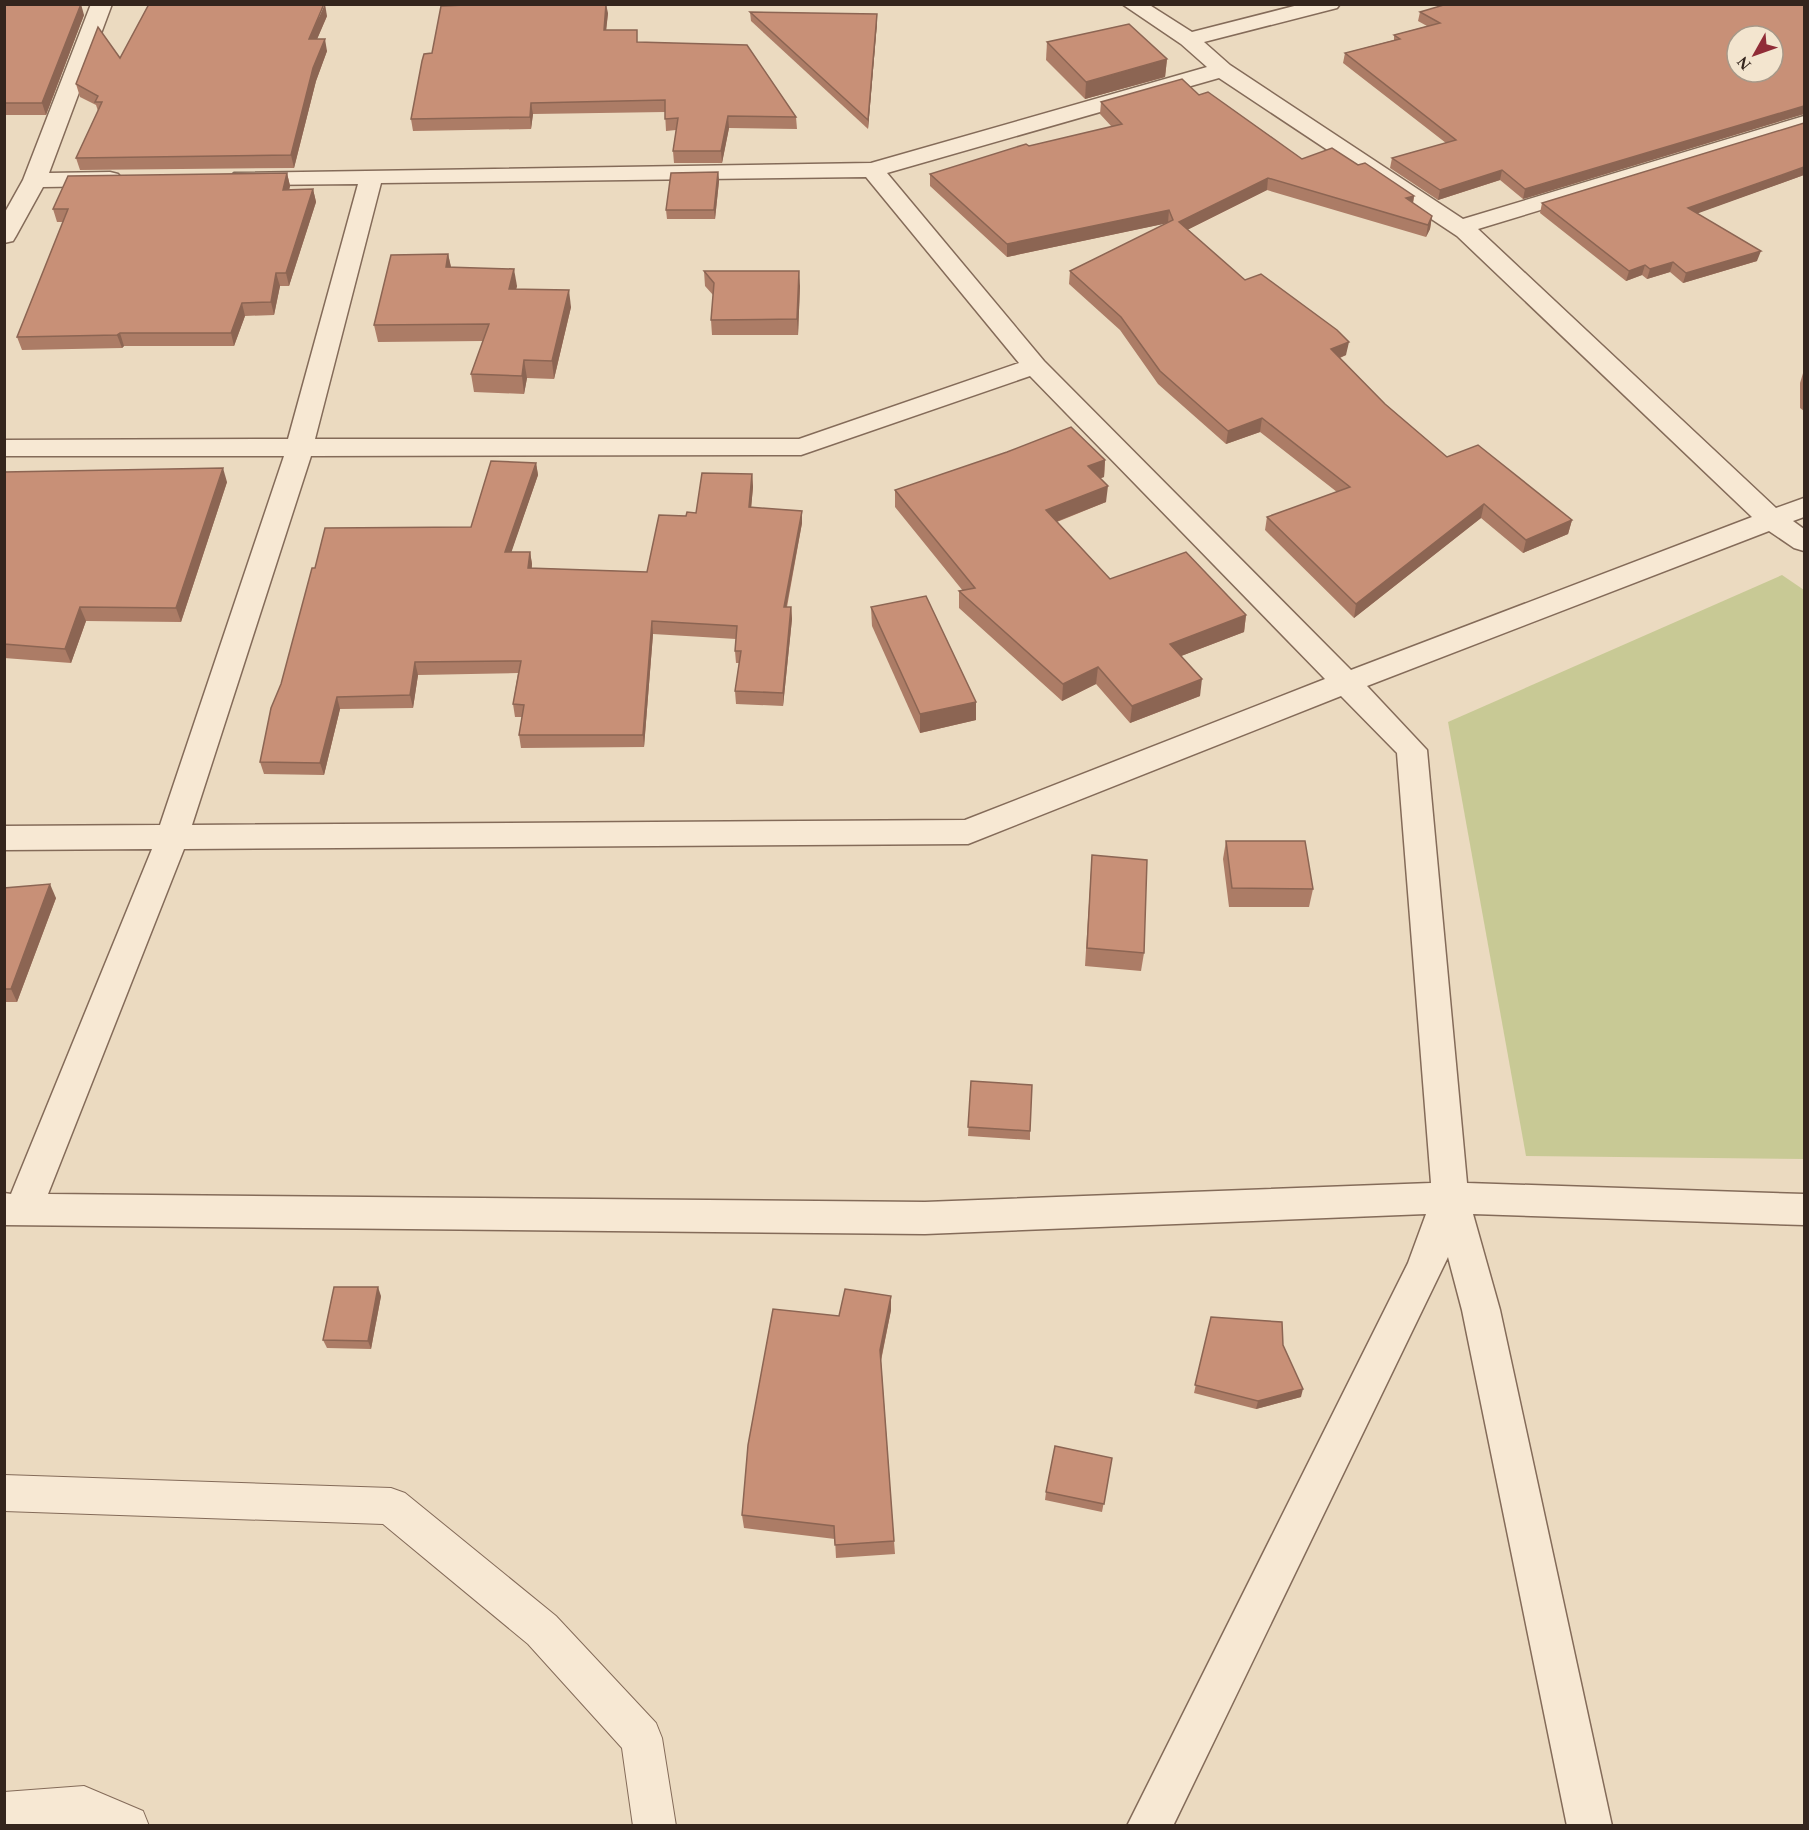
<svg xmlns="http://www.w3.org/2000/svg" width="1809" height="1830" viewBox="0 0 1809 1830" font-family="Georgia,serif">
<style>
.green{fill:#c8c995}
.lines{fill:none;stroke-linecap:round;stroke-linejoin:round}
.service-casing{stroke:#846b59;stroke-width:2}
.minor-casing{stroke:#846b59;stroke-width:3}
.service{fill:#f7e8d3;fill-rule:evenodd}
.minor{fill:#f7e8d3;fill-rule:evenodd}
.wall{fill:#ac7c66}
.shaded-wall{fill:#8c6553}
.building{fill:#c89077;stroke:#8c6553;stroke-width:1.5;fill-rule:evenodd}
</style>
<rect width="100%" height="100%" fill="#ebdac0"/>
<path class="green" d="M 1782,575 L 1804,590 L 1804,1159 L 1526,1156 L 1448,722 Z"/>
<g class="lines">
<defs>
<g id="service">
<path d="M 4,1475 L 391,1488 L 405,1493 L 556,1616 L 656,1723 L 662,1738 L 676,1826 L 633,1826 L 622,1748 L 528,1644 L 383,1524 L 4,1511 Z"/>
<path d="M 84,1786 L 143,1811 L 149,1826 L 4,1826 L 4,1792 Z"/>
</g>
<g id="minor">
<path d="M 91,4 L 112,4 L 49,173 L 110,172 L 118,174 L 122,179 L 118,184 L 110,186 L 43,187 L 16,236 L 13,241 L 4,243 L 4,214 L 23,180 Z"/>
<path d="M 1122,4 L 1148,4 L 1192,32 L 1302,4 L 1340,4 L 1337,8 L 1204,42 L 1230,65 L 1463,219 L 1804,116 L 1804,130 L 1478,229 L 1776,508 L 1804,498 L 1804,517 L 1793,521 L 1804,529 L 1804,551 L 1794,548 L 1769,531 L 1367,686 L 1427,750 L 1467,1183 L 1804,1194 L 1804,1225 L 1473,1214 L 1500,1310 L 1612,1826 L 1567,1826 L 1462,1310 L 1448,1257 L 1173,1826 L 1127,1826 L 1408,1263 L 1426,1214 L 925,1234 L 4,1225 L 4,1193 L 11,1194 L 152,849 L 4,850 L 4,826 L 160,825 L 284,456 L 4,456 L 4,440 L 288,439 L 358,184 L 242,185 L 234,183 L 230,178 L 234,173 L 871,163 L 1207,67 L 1181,44 ZM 1219,78 L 1457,236 L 1752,517 L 1351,670 L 1044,361 L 887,173 ZM 866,177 L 1019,363 L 799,439 L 315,439 L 381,183 ZM 1030,376 L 1325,679 L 965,820 L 192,825 L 311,456 L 801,455 ZM 1341,696 L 1397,753 L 1431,1183 L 925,1202 L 48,1194 L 184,849 L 968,844 Z"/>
</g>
</defs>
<use href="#service" class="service-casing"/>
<use href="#minor" class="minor-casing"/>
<use href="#service" class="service"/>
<use href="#minor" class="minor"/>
</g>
<g class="wall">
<path d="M 4,4 L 84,15 L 46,115 L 4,115 Z"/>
<path d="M 1804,4 L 1804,114 L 1523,199 L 1500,180 L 1438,200 L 1390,168 L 1392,158 L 1446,143 L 1343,63 L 1345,53 L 1394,40 L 1394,35 L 1427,26 L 1418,21 L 1420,12 Z"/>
<path d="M 750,12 L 877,14 L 877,23 L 868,129 L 751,21 Z"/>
<path d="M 608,13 L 606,30 L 638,43 L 796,117 L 797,129 L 729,128 L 722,163 L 674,163 L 673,151 L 676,130 L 666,131 L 665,112 L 533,114 L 531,129 L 413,131 L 411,119 L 432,53 Z"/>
<path d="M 327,16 L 317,39 L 327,51 L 316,81 L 294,168 L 80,170 L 76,158 L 98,111 L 96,105 L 80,97 L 76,84 L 120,58 Z"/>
<path d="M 1047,42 L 1167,59 L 1165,77 L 1085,99 L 1046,60 Z"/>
<path d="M 1199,95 L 1302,159 L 1358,165 L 1414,196 L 1413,203 L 1432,216 L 1430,229 L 1426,237 L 1267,190 L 1187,230 L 1245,280 L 1346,355 L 1340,358 L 1385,404 L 1447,457 L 1572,520 L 1568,534 L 1523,553 L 1481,518 L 1354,618 L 1265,530 L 1267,517 L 1337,492 L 1260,432 L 1226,444 L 1158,384 L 1120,330 L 1069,284 L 1070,271 L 1167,223 L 1007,257 L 930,186 L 930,174 L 1029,146 L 1112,127 L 1100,114 L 1101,102 Z"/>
<path d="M 718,172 L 719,181 L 715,219 L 667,219 L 666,210 Z"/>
<path d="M 287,173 L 290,186 L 289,190 L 313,189 L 316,202 L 289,286 L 280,286 L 274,315 L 245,316 L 234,346 L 124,346 L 122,348 L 22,350 L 17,337 L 63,222 L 57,222 L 53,209 Z"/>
<path d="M 1804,175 L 1697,213 L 1757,261 L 1683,283 L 1670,272 L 1647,279 L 1642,275 L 1626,281 L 1540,213 L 1542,203 Z"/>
<path d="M 448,254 L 451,268 L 517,286 L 516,289 L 571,307 L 554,379 L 527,378 L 524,394 L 474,392 L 471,374 L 483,341 L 378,342 L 374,325 Z"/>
<path d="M 704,271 L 800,286 L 798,335 L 712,335 L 711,320 L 713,295 L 705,286 Z"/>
<path d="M 1804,370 L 1804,411 L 1800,408 L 1800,383 Z"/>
<path d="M 1105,460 L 1104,477 L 1100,478 L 1106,502 L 1057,522 L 1110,579 L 1246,615 L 1244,632 L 1181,656 L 1200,696 L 1130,723 L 1096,684 L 1062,701 L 959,608 L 959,591 L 963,591 L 895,507 L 895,490 Z"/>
<path d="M 536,463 L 538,475 L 511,552 L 530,552 L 532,564 L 532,568 L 647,572 L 686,516 L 696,513 L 752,474 L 753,487 L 751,508 L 802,523 L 787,607 L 791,607 L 792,619 L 783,706 L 736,704 L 735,691 L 739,663 L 736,663 L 735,651 L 736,639 L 653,634 L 644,747 L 521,748 L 519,735 L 522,717 L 515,717 L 513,704 L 518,673 L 418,675 L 413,708 L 340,709 L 324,775 L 264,774 L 260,762 L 281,684 L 315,568 L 471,527 Z"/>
<path d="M 4,472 L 227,482 L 181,622 L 86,621 L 71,663 L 4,658 Z"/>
<path d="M 871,607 L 976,702 L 976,720 L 920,733 L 872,626 Z"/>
<path d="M 1226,841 L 1313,889 L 1309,907 L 1229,907 L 1223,859 Z"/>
<path d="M 1092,855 L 1144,953 L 1141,971 L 1085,966 Z"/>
<path d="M 4,888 L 56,898 L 17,1002 L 4,1002 Z"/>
<path d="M 971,1081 L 1030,1131 L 1030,1140 L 968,1136 Z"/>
<path d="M 381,1296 L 371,1349 L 327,1348 L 323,1340 Z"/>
<path d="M 891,1296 L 891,1310 L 881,1361 L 894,1541 L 895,1554 L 836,1558 L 835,1539 L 744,1528 L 742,1515 L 839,1316 Z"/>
<path d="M 1211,1317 L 1283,1345 L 1301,1397 L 1256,1409 L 1194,1393 Z"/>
<path d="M 1112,1458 L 1102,1512 L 1045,1500 L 1046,1492 Z"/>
</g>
<g class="shaded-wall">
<path d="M 81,4 L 84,15 L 46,115 L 42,103 Z"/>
<path d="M 325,4 L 327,16 L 312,51 L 309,39 Z"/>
<path d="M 606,4 L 608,13 L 605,41 L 604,30 Z"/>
<path d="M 877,14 L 877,23 L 868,129 L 868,120 Z"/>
<path d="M 325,39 L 327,51 L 316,81 L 294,168 L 291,155 L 313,68 Z"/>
<path d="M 1167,59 L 1165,77 L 1085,99 L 1086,82 Z"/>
<path d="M 531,103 L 533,114 L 531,129 L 530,117 Z"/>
<path d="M 1804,106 L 1804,114 L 1523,199 L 1525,189 Z"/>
<path d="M 728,116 L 729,128 L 722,163 L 721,151 Z"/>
<path d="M 1804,167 L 1804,175 L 1685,218 L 1688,208 Z"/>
<path d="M 1502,170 L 1500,180 L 1438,200 L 1440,190 Z"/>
<path d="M 718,172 L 719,181 L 715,219 L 714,210 Z"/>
<path d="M 287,173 L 290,186 L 286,203 L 283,190 Z"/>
<path d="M 1268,178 L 1267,190 L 1177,235 L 1179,222 Z"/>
<path d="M 313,189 L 316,202 L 289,286 L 286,273 Z"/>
<path d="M 1414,196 L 1412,209 L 1406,198 Z"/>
<path d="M 1169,210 L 1168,223 L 1007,257 L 1007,244 Z"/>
<path d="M 1432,216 L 1430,229 L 1426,237 L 1428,225 Z"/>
<path d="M 1761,251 L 1757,261 L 1683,283 L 1686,273 Z"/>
<path d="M 448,254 L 452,271 L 446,267 Z"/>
<path d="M 1673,262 L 1670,272 L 1647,279 L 1650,269 Z"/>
<path d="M 1645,265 L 1642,275 L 1626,281 L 1629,271 Z"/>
<path d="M 514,269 L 517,286 L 512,306 L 509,289 Z"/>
<path d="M 799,271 L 800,286 L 798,335 L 797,319 Z"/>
<path d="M 276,273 L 280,286 L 274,315 L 271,302 Z"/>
<path d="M 569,290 L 571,307 L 554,379 L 552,361 Z"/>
<path d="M 242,303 L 245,316 L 234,346 L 231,333 Z"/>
<path d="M 120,333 L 124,346 L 122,348 L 117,335 Z"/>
<path d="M 1349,342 L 1346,355 L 1329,362 L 1331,349 Z"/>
<path d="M 524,360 L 527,378 L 524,394 L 522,376 Z"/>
<path d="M 1262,418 L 1260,432 L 1226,444 L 1228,431 Z"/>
<path d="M 1105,460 L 1104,477 L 1087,483 L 1088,466 Z"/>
<path d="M 536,463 L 538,475 L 507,565 L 505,552 Z"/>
<path d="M 223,468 L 227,482 L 181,622 L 176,608 Z"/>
<path d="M 752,474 L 753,487 L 750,520 L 749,507 Z"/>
<path d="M 1108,486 L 1106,502 L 1045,526 L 1046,510 Z"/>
<path d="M 1484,504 L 1481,518 L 1354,618 L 1356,604 Z"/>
<path d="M 802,511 L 802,523 L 784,619 L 784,607 Z"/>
<path d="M 1572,520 L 1568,534 L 1523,553 L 1526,540 Z"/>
<path d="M 530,552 L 532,564 L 530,580 L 528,568 Z"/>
<path d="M 80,607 L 86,621 L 71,663 L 65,649 Z"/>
<path d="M 791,607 L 792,619 L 783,706 L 783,693 Z"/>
<path d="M 1246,615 L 1244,632 L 1168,661 L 1170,644 Z"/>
<path d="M 652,621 L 653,634 L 644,747 L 643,735 Z"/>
<path d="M 415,662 L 418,675 L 413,708 L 410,695 Z"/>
<path d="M 1098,667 L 1096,684 L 1062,701 L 1063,684 Z"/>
<path d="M 1202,679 L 1200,696 L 1130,723 L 1132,706 Z"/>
<path d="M 337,697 L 340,709 L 324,775 L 320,763 Z"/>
<path d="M 976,702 L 976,720 L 920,733 L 920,714 Z"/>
<path d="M 50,884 L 56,898 L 17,1002 L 11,989 Z"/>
<path d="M 378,1287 L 381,1296 L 371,1349 L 368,1341 Z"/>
<path d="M 891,1296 L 891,1310 L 880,1364 L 880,1350 Z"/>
<path d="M 1303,1389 L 1301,1397 L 1256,1409 L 1258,1401 Z"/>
</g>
<g class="building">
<path d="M 4,4 L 81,4 L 42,103 L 4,103 Z"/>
<path d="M 149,4 L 324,4 L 309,39 L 325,39 L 313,68 L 291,155 L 76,158 L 102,102 L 95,102 L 98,96 L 76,84 L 98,27 L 120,58 Z"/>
<path d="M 493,4 L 606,4 L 604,30 L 637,30 L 637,42 L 747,45 L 796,117 L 728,116 L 721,151 L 673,151 L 678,118 L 665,119 L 665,100 L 531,103 L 530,117 L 411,119 L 422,61 L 424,54 L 432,53 L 441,6 Z"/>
<path d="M 1447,4 L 1804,4 L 1804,106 L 1525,189 L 1502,170 L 1440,190 L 1392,158 L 1456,140 L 1345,53 L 1400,39 L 1394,35 L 1440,23 L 1420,12 ZM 1737,36 L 1773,36 L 1773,72 L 1737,72 Z"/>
<path d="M 750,12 L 877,14 L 868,120 Z"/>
<path d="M 1129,24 L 1167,59 L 1086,82 L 1047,42 Z"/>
<path d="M 1182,79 L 1199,95 L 1208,92 L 1302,159 L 1332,148 L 1358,165 L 1365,163 L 1414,196 L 1406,198 L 1432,216 L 1428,225 L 1268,178 L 1179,222 L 1245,280 L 1261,274 L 1337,330 L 1349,342 L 1331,349 L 1385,404 L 1447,457 L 1478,445 L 1572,520 L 1526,540 L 1484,504 L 1356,604 L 1267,517 L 1350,487 L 1262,418 L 1228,431 L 1160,371 L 1121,317 L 1070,271 L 1173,220 L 1169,210 L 1007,244 L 930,174 L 1026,144 L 1029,146 L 1122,124 L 1101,102 Z"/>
<path d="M 1804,123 L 1804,167 L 1688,208 L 1761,251 L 1686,273 L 1673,262 L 1650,269 L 1645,265 L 1629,271 L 1542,203 Z"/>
<path d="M 718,172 L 714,210 L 666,210 L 671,173 Z"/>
<path d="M 287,173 L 283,190 L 313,189 L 286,273 L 276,273 L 271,302 L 242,303 L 231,333 L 120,333 L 117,335 L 17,337 L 68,209 L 53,209 L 68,176 Z"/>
<path d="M 448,254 L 446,267 L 514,269 L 509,289 L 569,290 L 552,361 L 524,360 L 522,376 L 471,374 L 489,324 L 374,325 L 391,255 Z"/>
<path d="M 704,271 L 799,271 L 797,319 L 711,320 L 714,283 Z"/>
<path d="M 1071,427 L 1105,460 L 1088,466 L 1108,486 L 1046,510 L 1110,579 L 1186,552 L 1246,615 L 1170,644 L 1202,679 L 1132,706 L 1098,667 L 1063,684 L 959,591 L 975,588 L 895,490 L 1007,452 Z"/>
<path d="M 491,461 L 536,463 L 505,552 L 530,552 L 528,568 L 647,572 L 659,515 L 686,516 L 687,512 L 696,513 L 702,473 L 752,474 L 749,507 L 802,511 L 784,607 L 791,607 L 783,693 L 735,691 L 741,651 L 735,651 L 737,626 L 652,621 L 643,735 L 519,735 L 524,705 L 513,704 L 521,661 L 415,662 L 410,695 L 337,697 L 320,763 L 260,762 L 271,708 L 281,684 L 312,568 L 315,568 L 325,528 L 471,527 Z"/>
<path d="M 223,468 L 176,608 L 80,607 L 65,649 L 4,644 L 4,472 Z"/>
<path d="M 926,596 L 976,702 L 920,714 L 871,607 Z"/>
<path d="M 1226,841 L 1305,841 L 1313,889 L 1232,888 Z"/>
<path d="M 1092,855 L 1147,860 L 1144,953 L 1087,948 Z"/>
<path d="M 50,884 L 11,989 L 4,989 L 4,888 Z"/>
<path d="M 971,1081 L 1032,1085 L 1030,1131 L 968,1127 Z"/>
<path d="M 334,1287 L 378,1287 L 368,1341 L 323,1340 Z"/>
<path d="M 845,1289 L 891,1296 L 880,1350 L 894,1541 L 835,1545 L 834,1526 L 742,1515 L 748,1445 L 773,1309 L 839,1316 Z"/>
<path d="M 1211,1317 L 1282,1322 L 1283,1345 L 1303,1389 L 1258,1401 L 1195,1385 Z"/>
<path d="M 1055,1446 L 1112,1458 L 1104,1504 L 1046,1492 Z"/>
</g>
<rect width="1809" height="1830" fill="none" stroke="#34251d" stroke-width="12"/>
<g transform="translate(1755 54) rotate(230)"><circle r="28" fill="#f3e5cf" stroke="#a79888" stroke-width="1.5"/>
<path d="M0-4.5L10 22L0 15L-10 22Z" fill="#902c37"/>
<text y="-9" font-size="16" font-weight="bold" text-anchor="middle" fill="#34251d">N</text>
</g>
</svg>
